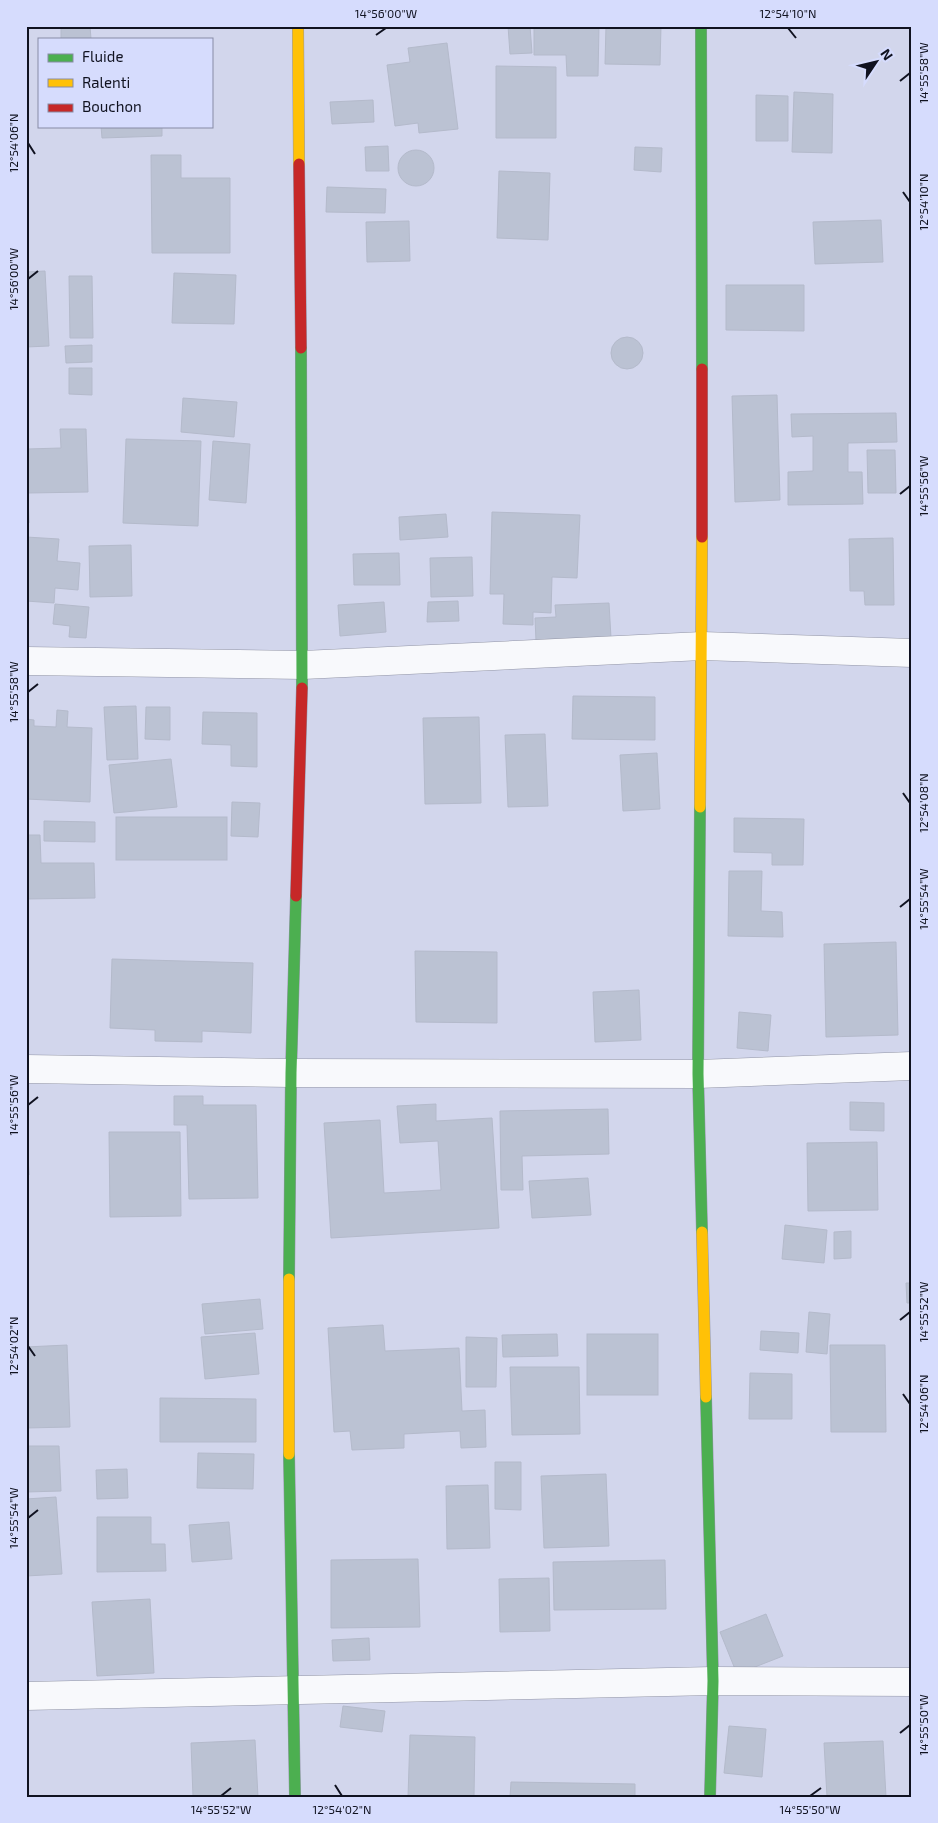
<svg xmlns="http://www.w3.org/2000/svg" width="938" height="1823" viewBox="0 0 938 1823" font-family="'Exo 2',sans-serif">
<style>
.building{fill:#bbc2d3;stroke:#b4bacb}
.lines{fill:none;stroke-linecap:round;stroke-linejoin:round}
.street-casing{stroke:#9295a6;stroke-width:29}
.fast-casing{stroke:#9295a6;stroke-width:12}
.slow-casing{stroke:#9295a6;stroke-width:12}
.jam-casing{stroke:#9295a6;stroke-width:12}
.street{stroke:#f8f9fc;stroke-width:28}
.fast{stroke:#4caf50;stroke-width:11}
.slow{stroke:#ffc107;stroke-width:11}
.jam{stroke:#c62828;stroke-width:11}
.ticks{fill:none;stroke:#101220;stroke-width:2}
.neatline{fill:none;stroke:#101220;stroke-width:2}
.ticks-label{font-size:12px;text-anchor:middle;fill:#101220}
</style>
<rect width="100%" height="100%" fill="#d2d6ec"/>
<g class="building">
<path d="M 61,26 L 90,26 L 91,39 L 61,39 Z"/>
<path d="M 508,26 L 530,26 L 532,53 L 510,54 Z"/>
<path d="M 534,26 L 599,26 L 598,76 L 567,76 L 566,55 L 534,55 Z"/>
<path d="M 606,26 L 661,26 L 660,65 L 605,64 Z"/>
<path d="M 447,43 L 458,129 L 419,133 L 418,123 L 395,126 L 387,65 L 410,62 L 408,48 Z"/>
<path d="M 496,66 L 556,67 L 556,138 L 496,138 Z"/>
<rect x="26" y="79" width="2" height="57"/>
<path d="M 794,92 L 833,94 L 832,153 L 792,152 Z"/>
<path d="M 756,95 L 788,96 L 788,141 L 756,141 Z"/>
<path d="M 373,100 L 374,122 L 332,124 L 330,102 Z"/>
<path d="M 101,126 L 162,126 L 162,136 L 102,138 Z"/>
<path d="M 388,146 L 389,171 L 366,171 L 365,147 Z"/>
<path d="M 635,147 L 662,148 L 661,172 L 634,170 Z"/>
<circle cx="416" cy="168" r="18"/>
<path d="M 151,155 L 181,155 L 181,178 L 230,178 L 230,253 L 152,253 Z"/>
<path d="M 499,171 L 550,173 L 548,240 L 497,238 Z"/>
<path d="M 327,187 L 386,189 L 385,213 L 326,212 Z"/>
<path d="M 881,220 L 883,262 L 815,264 L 813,222 Z"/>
<path d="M 409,221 L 410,261 L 367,262 L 366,222 Z"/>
<path d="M 45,271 L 49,346 L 26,347 L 26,272 Z"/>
<path d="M 174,273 L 236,275 L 234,324 L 172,323 Z"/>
<path d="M 69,276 L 92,276 L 93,338 L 70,338 Z"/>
<path d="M 726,285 L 804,285 L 804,331 L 726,330 Z"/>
<circle cx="627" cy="353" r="16"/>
<path d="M 92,345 L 92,362 L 66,363 L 65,346 Z"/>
<path d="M 69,368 L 92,368 L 92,395 L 69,394 Z"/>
<path d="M 777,395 L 780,500 L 735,502 L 732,396 Z"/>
<path d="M 183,398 L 237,402 L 234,437 L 181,432 Z"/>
<path d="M 26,408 L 27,449 L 61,448 L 60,429 L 86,429 L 88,492 L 28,493 L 29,523 L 26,523 Z"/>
<path d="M 896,413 L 897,442 L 848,443 L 848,472 L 862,472 L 863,504 L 788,505 L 788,472 L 813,471 L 813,436 L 792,437 L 791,414 Z"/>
<path d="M 126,439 L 201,441 L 198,526 L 123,523 Z"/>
<path d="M 213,441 L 250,444 L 246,503 L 209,500 Z"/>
<path d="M 867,450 L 895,450 L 896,493 L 868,493 Z"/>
<path d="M 492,512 L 580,515 L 577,578 L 552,577 L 551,613 L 533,612 L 533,625 L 503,624 L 504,594 L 490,594 Z"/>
<path d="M 446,514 L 448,537 L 400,540 L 399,517 Z"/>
<path d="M 26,537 L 59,539 L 57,561 L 80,563 L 78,590 L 55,588 L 54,603 L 26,601 Z"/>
<path d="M 893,538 L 894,605 L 865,605 L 864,591 L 850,591 L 849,539 Z"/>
<path d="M 131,545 L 132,596 L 90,597 L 89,546 Z"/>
<path d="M 399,553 L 400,585 L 354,585 L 353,554 Z"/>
<path d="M 472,557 L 473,596 L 431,597 L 430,558 Z"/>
<path d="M 458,601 L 459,621 L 427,622 L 428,602 Z"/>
<path d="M 384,602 L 386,632 L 340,636 L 338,605 Z"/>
<path d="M 609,603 L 611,638 L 536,641 L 535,618 L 556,617 L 555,605 Z"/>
<path d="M 55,604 L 89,607 L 86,638 L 69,637 L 70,626 L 53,624 Z"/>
<path d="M 573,696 L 655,697 L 655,740 L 572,739 Z"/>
<path d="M 136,706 L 138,759 L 107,760 L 104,707 Z"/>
<path d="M 146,707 L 170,707 L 170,740 L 145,739 Z"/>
<path d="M 57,710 L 68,711 L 67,727 L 92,728 L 90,802 L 26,799 L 26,719 L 34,720 L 34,726 L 56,727 Z"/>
<path d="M 203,712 L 257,713 L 257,767 L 231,766 L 231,745 L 202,744 Z"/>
<path d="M 479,717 L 481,803 L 425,804 L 423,718 Z"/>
<path d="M 545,734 L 548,806 L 508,807 L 505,735 Z"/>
<path d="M 657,753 L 660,809 L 623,811 L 620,755 Z"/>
<path d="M 171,759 L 177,807 L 114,813 L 109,765 Z"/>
<path d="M 232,802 L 260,803 L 258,837 L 231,836 Z"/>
<rect x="116" y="817" width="111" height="43"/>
<path d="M 734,818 L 804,819 L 803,865 L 772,865 L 772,853 L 734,852 Z"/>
<path d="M 44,821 L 95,822 L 95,842 L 44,841 Z"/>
<path d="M 26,835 L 40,835 L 41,863 L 94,863 L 95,898 L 26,899 Z"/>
<path d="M 729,871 L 762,871 L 761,911 L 782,912 L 783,937 L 728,936 Z"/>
<path d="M 896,942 L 898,1035 L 826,1037 L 824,944 Z"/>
<path d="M 415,951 L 497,952 L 497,1023 L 416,1022 Z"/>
<path d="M 112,959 L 253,963 L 251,1033 L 202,1031 L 202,1042 L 155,1041 L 155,1030 L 110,1028 Z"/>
<path d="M 639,990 L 641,1040 L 595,1042 L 593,992 Z"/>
<path d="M 739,1012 L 771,1015 L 768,1051 L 737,1048 Z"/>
<path d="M 174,1096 L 203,1096 L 203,1105 L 256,1105 L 258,1198 L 189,1199 L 187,1125 L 174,1125 Z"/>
<path d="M 850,1102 L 884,1103 L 884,1131 L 850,1130 Z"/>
<path d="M 436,1104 L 436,1121 L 492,1118 L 499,1228 L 331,1238 L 324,1123 L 380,1120 L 384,1193 L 441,1190 L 438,1141 L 400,1143 L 397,1106 Z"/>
<path d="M 608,1109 L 609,1154 L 522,1156 L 523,1190 L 501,1190 L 500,1111 Z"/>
<path d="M 26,1117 L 29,1175 L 26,1175 Z"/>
<path d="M 109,1132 L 180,1132 L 181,1216 L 110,1217 Z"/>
<path d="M 877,1142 L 878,1210 L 808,1211 L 807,1143 Z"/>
<path d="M 588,1178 L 591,1215 L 532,1218 L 529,1181 Z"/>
<path d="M 26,1196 L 28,1225 L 26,1225 Z"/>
<path d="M 785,1225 L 827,1230 L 824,1263 L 782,1259 Z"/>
<path d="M 851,1231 L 851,1258 L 834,1259 L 834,1232 Z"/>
<path d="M 906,1283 L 912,1283 L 912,1303 L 907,1303 Z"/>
<path d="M 260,1299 L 263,1329 L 205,1334 L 202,1304 Z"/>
<path d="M 809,1312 L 830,1314 L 827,1354 L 806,1352 Z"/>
<path d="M 383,1325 L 385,1351 L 459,1348 L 462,1411 L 485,1410 L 486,1447 L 461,1448 L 460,1431 L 404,1434 L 404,1448 L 352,1450 L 350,1431 L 334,1432 L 328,1328 Z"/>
<path d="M 761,1331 L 799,1333 L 798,1353 L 760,1350 Z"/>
<path d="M 255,1333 L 259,1374 L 205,1379 L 201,1337 Z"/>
<path d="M 557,1334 L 558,1356 L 503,1357 L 502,1335 Z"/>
<rect x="587" y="1334" width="71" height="61"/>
<path d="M 466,1337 L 497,1338 L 496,1387 L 466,1387 Z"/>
<path d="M 67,1345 L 70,1427 L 26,1428 L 26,1347 Z"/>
<path d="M 830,1345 L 885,1345 L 886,1432 L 831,1432 Z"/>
<path d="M 510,1367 L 579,1367 L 580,1434 L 512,1435 Z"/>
<path d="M 750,1373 L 792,1374 L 792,1419 L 749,1419 Z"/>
<path d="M 160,1398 L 256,1399 L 256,1442 L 160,1442 Z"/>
<path d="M 26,1446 L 59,1446 L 61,1491 L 26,1492 Z"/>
<path d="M 198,1453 L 254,1454 L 253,1489 L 197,1488 Z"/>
<path d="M 495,1462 L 521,1462 L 521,1510 L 495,1509 Z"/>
<path d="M 127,1469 L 128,1498 L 97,1499 L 96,1470 Z"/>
<path d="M 606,1474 L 609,1546 L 544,1548 L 541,1476 Z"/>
<path d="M 488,1485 L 490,1548 L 447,1549 L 446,1486 Z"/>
<path d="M 56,1497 L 62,1574 L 26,1576 L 26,1499 Z"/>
<path d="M 97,1517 L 151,1517 L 151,1544 L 165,1544 L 166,1571 L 97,1572 Z"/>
<path d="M 229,1522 L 232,1559 L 192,1562 L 189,1525 Z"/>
<path d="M 418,1559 L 420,1627 L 331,1628 L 331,1560 Z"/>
<path d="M 665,1560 L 666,1609 L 554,1610 L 553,1562 Z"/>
<path d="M 549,1578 L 550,1631 L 500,1632 L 499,1579 Z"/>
<path d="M 910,1596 L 912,1596 L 912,1656 L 911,1656 Z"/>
<path d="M 150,1599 L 154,1673 L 97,1676 L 92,1602 Z"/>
<path d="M 766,1614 L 783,1656 L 737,1674 L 720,1632 Z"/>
<path d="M 369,1638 L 370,1660 L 333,1661 L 332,1640 Z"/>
<path d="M 343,1706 L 385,1711 L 382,1732 L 340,1727 Z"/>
<path d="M 729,1726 L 766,1729 L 762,1777 L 724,1773 Z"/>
<path d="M 410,1735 L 475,1737 L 474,1797 L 408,1797 Z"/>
<path d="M 255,1740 L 258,1797 L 193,1797 L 191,1743 Z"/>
<path d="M 883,1741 L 886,1797 L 827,1797 L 824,1743 Z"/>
<path d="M 511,1782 L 635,1784 L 635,1797 L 510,1797 Z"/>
</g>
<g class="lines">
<defs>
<g id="street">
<path d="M 26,661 L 303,665 L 702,646 L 912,653"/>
<path d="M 26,1069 L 291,1073 L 698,1074 L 912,1066"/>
<path d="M 26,1696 L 713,1681 L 912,1682"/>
</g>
<g id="fast">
<path d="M 701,26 L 702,369"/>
<path d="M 301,348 L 302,688"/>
<path d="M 700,807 L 698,1074 L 702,1232"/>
<path d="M 289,1279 L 291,1073 L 296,896"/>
<path d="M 706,1397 L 713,1681 L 710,1797"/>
<path d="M 289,1454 L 295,1797"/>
</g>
<g id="slow">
<path d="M 298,26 L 299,164"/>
<path d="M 700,807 L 702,537"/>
<path d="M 702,1232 L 706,1397"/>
<path d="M 289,1279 L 289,1454"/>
</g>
<g id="jam">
<path d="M 299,164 L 301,348"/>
<path d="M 702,369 L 702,537"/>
<path d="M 296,896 L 302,688"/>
</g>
</defs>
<use href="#street" class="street-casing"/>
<use href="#fast" class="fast-casing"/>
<use href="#slow" class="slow-casing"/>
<use href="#jam" class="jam-casing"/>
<use href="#street" class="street"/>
<use href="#fast" class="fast"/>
<use href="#slow" class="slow"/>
<use href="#jam" class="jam"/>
</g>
<path class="ticks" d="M 788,28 L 796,38M 376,35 L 386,28M 900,81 L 910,73M 28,143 L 35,154M 903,192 L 910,202M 28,279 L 38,271M 900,494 L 910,486M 28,692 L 38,684M 903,793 L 910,803M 900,907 L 910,899M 28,1105 L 38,1097M 900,1320 L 910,1312M 28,1346 L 35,1356M 903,1394 L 910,1404M 28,1518 L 38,1510M 900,1733 L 910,1725M 335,1785 L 342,1796M 221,1796 L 231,1788M 810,1796 L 821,1788"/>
<rect width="938" height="1823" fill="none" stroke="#d6dcfd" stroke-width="55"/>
<rect x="38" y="38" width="175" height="90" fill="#d6dcfd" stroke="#878ba5"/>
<rect x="48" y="54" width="25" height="8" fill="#4caf50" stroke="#878ba5"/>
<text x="82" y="62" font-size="15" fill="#101220">Fluide</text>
<rect x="48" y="79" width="25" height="8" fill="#ffc107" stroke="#878ba5"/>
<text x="82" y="88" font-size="15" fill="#101220">Ralenti</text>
<rect x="48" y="104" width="25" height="8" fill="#c62828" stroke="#878ba5"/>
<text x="82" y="112" font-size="15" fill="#101220">Bouchon</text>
<g transform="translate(876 62) rotate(55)" stroke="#d6dcfd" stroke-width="4" paint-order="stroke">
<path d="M0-4L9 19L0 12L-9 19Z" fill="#101220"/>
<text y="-8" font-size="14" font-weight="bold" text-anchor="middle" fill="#101220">N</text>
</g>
<rect x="28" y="28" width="882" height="1768" class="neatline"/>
<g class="ticks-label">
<text x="386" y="18">14°56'00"W</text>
<text x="788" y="18">12°54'10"N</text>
<text transform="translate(924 73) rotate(-90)" y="4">14°55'58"W</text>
<text transform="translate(14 143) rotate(-90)" y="4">12°54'06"N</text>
<text transform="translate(924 202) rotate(-90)" y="4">12°54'10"N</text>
<text transform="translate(14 279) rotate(-90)" y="4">14°56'00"W</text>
<text transform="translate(924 486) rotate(-90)" y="4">14°55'56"W</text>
<text transform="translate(14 692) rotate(-90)" y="4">14°55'58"W</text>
<text transform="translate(924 803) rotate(-90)" y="4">12°54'08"N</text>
<text transform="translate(924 899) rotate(-90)" y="4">14°55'54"W</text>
<text transform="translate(14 1105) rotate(-90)" y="4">14°55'56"W</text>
<text transform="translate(924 1312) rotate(-90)" y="4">14°55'52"W</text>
<text transform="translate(14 1346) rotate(-90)" y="4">12°54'02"N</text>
<text transform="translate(924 1404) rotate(-90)" y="4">12°54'06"N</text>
<text transform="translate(14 1518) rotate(-90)" y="4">14°55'54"W</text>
<text transform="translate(924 1725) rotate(-90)" y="4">14°55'50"W</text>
<text x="221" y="1814">14°55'52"W</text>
<text x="342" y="1814">12°54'02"N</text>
<text x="810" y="1814">14°55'50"W</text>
</g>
</svg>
